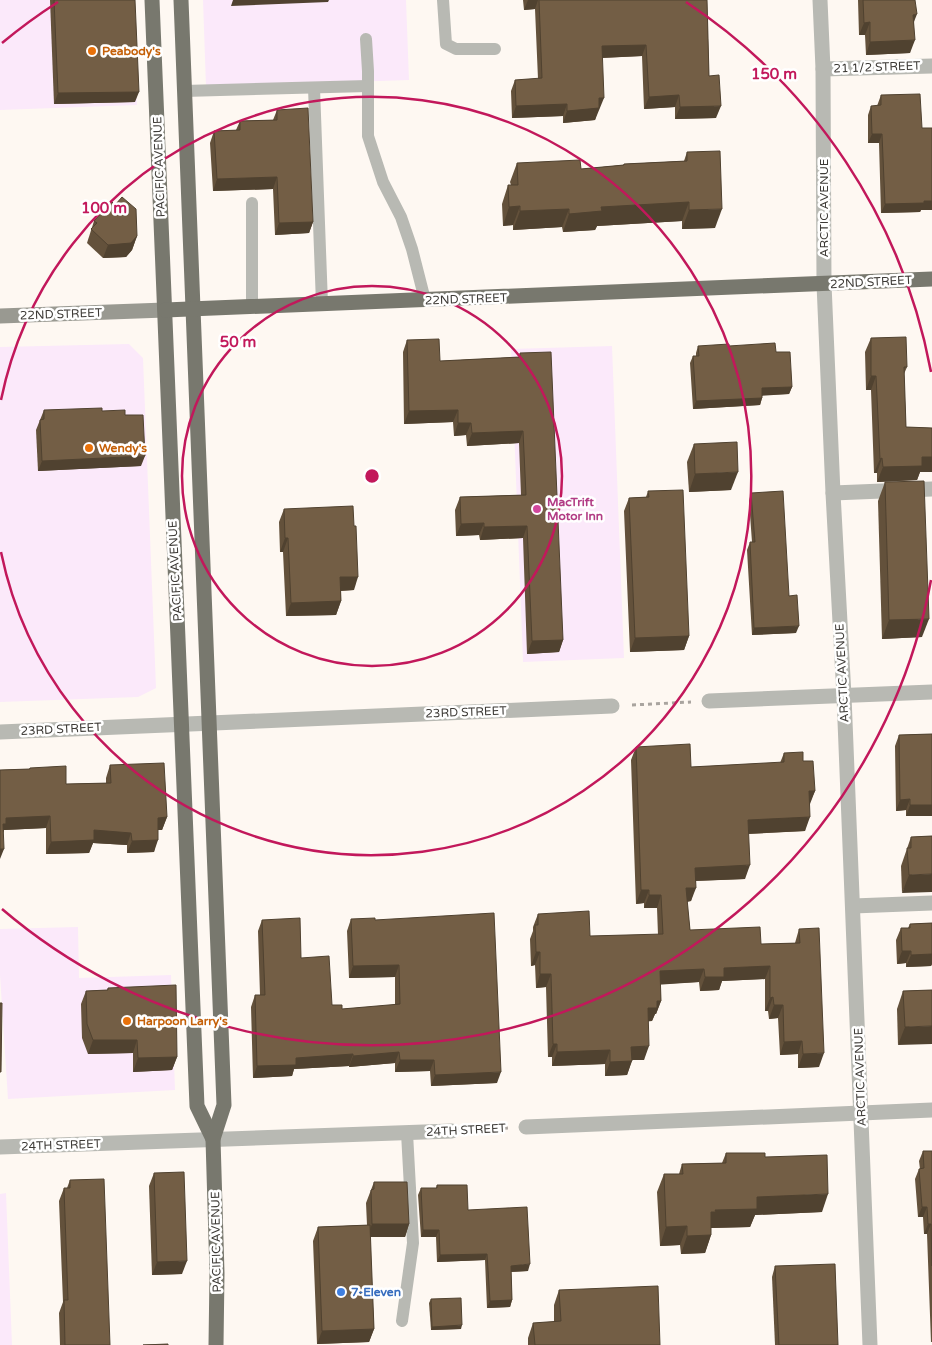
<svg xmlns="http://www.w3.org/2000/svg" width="932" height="1345" viewBox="0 0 932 1345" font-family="'Varela Round',sans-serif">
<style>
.commercial{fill:#fbe9fa}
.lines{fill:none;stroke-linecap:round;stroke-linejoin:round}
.path{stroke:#a9a49f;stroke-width:3;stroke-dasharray:4 4;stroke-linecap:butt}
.service{stroke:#b8b9b3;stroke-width:12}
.minor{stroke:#b8b9b3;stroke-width:15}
.tertiary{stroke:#b8b9b3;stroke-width:15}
.secondary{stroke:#999991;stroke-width:15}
.trunk{stroke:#78786e;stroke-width:15}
.wall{fill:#63513b}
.shaded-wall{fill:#504230}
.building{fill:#735e45;stroke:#504230}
.ring{fill:none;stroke:#c2185b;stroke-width:2.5}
.food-dot{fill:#e8710a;stroke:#fff;stroke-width:2}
.hotel-dot{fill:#d1479c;stroke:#fff;stroke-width:2}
.shop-dot{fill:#3f7fe0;stroke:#fff;stroke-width:2}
.labels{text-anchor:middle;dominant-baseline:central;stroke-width:5;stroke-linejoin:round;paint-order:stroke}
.food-label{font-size:12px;font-weight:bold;fill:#c56008;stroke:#fff;text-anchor:start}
.street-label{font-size:12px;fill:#3d3a36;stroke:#fff}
.hotel-label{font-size:12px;font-weight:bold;fill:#b23c85;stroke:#fff;text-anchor:start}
.shop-label{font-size:12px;font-weight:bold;fill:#366cbe;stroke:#fff;text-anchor:start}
.centre{fill:#c2185b;stroke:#fff;stroke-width:2.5}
.ring-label{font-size:15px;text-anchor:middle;font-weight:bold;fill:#c2185b;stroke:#fff;stroke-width:5;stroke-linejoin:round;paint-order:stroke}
</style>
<rect width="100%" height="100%" fill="#fef8f2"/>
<g class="commercial">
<path d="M 0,0 L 133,0 L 137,105 L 0,110 Z"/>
<path d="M 203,0 L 406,0 L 409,80 L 206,87 Z"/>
<path d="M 129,344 L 143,358 L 156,688 L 138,697 L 0,702 L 0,347 Z"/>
<path d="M 612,346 L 624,658 L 523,662 L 511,349 Z"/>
<path d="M 78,927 L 79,978 L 171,975 L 175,1090 L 8,1099 L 0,975 L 0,929 Z"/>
<path d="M 6,1193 L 12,1345 L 0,1345 L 0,1194 Z"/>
</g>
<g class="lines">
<g class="path">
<path d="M 632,705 L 691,702"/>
<path d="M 472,1130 L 508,1128"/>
</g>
<g class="service">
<path d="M 443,0 L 446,44 L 456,49 L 495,49"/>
<path d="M 366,39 L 368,71 L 368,136 L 383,182 L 401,217 L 412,249 L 425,300"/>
<path d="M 314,88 L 322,304"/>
<path d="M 184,91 L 368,86"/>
<path d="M 252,203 L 252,307"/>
<path d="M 402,1321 L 413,1243 L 407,1133"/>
</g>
<g class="minor">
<path d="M 823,69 L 932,66"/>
<path d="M 833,493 L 932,489"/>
<path d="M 709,701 L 932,692"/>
<path d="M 0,732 L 612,706"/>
<path d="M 853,906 L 932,903"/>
<path d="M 526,1127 L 861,1113"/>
<path d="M 0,1147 L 452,1131"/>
</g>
<g class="tertiary">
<path d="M 820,0 L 823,69 L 824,284 L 833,493 L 844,696 L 870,1345"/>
<path d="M 861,1113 L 932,1110"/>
</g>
<path class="secondary" d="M 0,316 L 165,310"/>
<g class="trunk">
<path d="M 152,0 L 197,1106 L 213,1139"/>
<path d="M 181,0 L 224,1105 L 213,1139 L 217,1273 L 216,1345"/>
<path d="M 165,310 L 932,279"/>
</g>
</g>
<g class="wall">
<path d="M 50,0 L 135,0 L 135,102 L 54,104 Z"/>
<path d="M 523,0 L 707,0 L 709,76 L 716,118 L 675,119 L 675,107 L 644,109 L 642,56 L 602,58 L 599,110 L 598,110 L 595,120 L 563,123 L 563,116 L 512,118 L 511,91 L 515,80 L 538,79 L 535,9 L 524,10 Z"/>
<path d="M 858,0 L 915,0 L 914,23 L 910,53 L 866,55 L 865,35 L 859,35 Z"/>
<path d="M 881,95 L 921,210 L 920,212 L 881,213 L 879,143 L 868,143 L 868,115 L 871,106 L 877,106 Z"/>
<path d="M 277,110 L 313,222 L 309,233 L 275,235 L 273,189 L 213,191 L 210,143 L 214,131 L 236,130 L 240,121 L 273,120 Z"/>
<path d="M 687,152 L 715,228 L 682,229 L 682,221 L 597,226 L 595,230 L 563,232 L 562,227 L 513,230 L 513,225 L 503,226 L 502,204 L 508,185 L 511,185 L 510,182 L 517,163 L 581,169 L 623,165 L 624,164 L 684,161 Z"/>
<path d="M 94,221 L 137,236 L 132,250 L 126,257 L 103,258 L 87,243 Z"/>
<path d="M 871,338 L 907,367 L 904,374 L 906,427 L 932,428 L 932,472 L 920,472 L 917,480 L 877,482 L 877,473 L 874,473 L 871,390 L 866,390 L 865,352 Z"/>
<path d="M 407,340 L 440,361 L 519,357 L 520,353 L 563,640 L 559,652 L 527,654 L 523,538 L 480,540 L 479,535 L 456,536 L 455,510 L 460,497 L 521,495 L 519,443 L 467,446 L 466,435 L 454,436 L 453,422 L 404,424 L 403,352 Z"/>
<path d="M 698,346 L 729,346 L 776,352 L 792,387 L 789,394 L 762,395 L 762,398 L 760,405 L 693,409 L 690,363 L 693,356 L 696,356 L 696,353 Z"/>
<path d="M 44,410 L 102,411 L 125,415 L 141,466 L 38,471 L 36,430 Z"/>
<path d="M 694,444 L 731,490 L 689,492 L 687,462 Z"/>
<path d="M 885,482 L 922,637 L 882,639 L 878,501 Z"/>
<path d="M 648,491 L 689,636 L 684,650 L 630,652 L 624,511 L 629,498 L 646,497 Z"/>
<path d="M 751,493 L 789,596 L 796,633 L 752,635 L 747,550 L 750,542 L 752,542 L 749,501 Z"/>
<path d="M 284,509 L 354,590 L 341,591 L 341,601 L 336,615 L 286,616 L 283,552 L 280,552 L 279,522 Z"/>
<path d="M 932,734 L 932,816 L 906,816 L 906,810 L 896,811 L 895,746 L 899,735 Z"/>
<path d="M 636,747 L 691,767 L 780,763 L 784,753 L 803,761 L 815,791 L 809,804 L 805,831 L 748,834 L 745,879 L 696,881 L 691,901 L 687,902 L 690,930 L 761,944 L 795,943 L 799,929 L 819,1067 L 798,1068 L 798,1054 L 780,1055 L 778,1018 L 769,1019 L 768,1011 L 765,1011 L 765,979 L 722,981 L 719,990 L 700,991 L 699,982 L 660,984 L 661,1001 L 656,1014 L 655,1014 L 652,1021 L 648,1021 L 644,1060 L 632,1060 L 627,1075 L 605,1076 L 605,1064 L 552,1066 L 552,1057 L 548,1057 L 546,987 L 536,988 L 535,965 L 531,966 L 530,939 L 533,931 L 533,927 L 538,914 L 590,936 L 658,935 L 657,908 L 644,908 L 644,903 L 636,904 L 631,760 Z"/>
<path d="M 110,765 L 167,817 L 162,830 L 158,830 L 154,852 L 127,853 L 127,845 L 93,843 L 89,853 L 46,854 L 46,828 L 4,830 L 3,833 L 0,770 L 29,769 L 30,768 L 66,784 L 106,783 L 106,778 Z"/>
<path d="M 932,836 L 902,893 L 901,866 L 911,837 Z"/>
<path d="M 351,919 L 375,920 L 497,1083 L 431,1086 L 430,1071 L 395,1072 L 395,1063 L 349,1067 L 349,1066 L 294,1069 L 292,1076 L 253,1078 L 251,1007 L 255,995 L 260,995 L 258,931 L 262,920 L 301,958 L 332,1005 L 342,1009 L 395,1005 L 395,977 L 349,978 L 347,931 Z"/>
<path d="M 932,923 L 932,964 L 931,966 L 906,967 L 906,963 L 897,964 L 896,940 L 901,928 L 908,928 L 910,924 Z"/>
<path d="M 108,988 L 177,1057 L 172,1070 L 133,1072 L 133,1053 L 88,1054 L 82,1038 L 81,1004 L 86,991 L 107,990 Z"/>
<path d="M 932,990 L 898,1045 L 897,1009 L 903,991 Z"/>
<path d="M 923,1151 L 932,1151 L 932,1342 L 931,1342 L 927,1234 L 924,1234 L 923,1217 L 918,1217 L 915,1179 L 919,1169 L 920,1169 L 919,1161 Z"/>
<path d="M 726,1153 L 765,1157 L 822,1212 L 755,1215 L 750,1227 L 711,1228 L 711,1235 L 705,1253 L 681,1254 L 680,1245 L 660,1246 L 657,1192 L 664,1174 L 679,1174 L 682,1164 L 722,1163 Z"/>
<path d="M 154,1173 L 182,1274 L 152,1275 L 149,1186 Z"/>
<path d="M 70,1180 L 110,1345 L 60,1345 L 59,1313 L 63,1302 L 59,1201 L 64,1188 L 67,1188 Z"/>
<path d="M 374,1182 L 409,1224 L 405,1237 L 370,1237 L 374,1329 L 369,1342 L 317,1344 L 313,1241 L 318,1227 L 367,1225 L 366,1203 Z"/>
<path d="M 437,1185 L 468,1210 L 528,1271 L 511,1272 L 512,1300 L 510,1307 L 487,1308 L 485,1260 L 437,1262 L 436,1237 L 421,1237 L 418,1195 L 421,1188 L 436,1188 Z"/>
<path d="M 775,1266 L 838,1345 L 775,1345 L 772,1277 Z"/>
<path d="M 559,1290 L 660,1345 L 528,1345 L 528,1338 L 533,1323 L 554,1322 L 554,1305 Z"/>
<path d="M 431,1299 L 461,1329 L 431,1330 L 429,1303 Z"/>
</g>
<g class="shaded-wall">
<path d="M 233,0 L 329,0 L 328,2 L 231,6 Z"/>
<path d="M 528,0 L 538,0 L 535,9 L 524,10 Z"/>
<path d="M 917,14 L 912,27 L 913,15 Z"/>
<path d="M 870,22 L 865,35 L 859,35 L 864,23 Z"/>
<path d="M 915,40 L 910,53 L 866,55 L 870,42 Z"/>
<path d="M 646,45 L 642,56 L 598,58 L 602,46 Z"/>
<path d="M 139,92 L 135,102 L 54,104 L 58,93 Z"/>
<path d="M 679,95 L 675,107 L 644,109 L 649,97 Z"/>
<path d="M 599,98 L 604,98 L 595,120 L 563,123 L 567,111 Z"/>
<path d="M 567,104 L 563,116 L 512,118 L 516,106 Z"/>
<path d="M 721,106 L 716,118 L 675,119 L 680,107 Z"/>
<path d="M 872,134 L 882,134 L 879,143 L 868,143 Z"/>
<path d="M 277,177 L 273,189 L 213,191 L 217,179 Z"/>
<path d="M 924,201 L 932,201 L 932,210 L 921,210 L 920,212 L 881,213 L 885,204 Z"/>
<path d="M 689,202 L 682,221 L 597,226 L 595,230 L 563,232 L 569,214 L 601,207 Z"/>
<path d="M 520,206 L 513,225 L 503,226 L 509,207 Z"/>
<path d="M 569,209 L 562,227 L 513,230 L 520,211 Z"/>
<path d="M 722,209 L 715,228 L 682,229 L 689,210 Z"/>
<path d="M 313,222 L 309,233 L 275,235 L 279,223 Z"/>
<path d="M 137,236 L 132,250 L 126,257 L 103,258 L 108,245 Z"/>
<path d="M 871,376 L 876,376 L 871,390 L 866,390 Z"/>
<path d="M 792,387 L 789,394 L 759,396 L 762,388 Z"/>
<path d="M 762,398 L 760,405 L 693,409 L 696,401 Z"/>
<path d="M 458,410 L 453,422 L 404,424 L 409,411 Z"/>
<path d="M 458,423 L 471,423 L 466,435 L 454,436 Z"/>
<path d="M 523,431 L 519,443 L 467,446 L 472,433 Z"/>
<path d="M 145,456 L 141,466 L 38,471 L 42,461 Z"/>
<path d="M 922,457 L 932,457 L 932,472 L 920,472 L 917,480 L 877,482 L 883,467 Z"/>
<path d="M 882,458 L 877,473 L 874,473 L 880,459 Z"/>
<path d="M 738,472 L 731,490 L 689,492 L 695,474 Z"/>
<path d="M 484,523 L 479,535 L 456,536 L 461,524 Z"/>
<path d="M 527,526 L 523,538 L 480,540 L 484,527 Z"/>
<path d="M 285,538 L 288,538 L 283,552 L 280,552 Z"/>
<path d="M 340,577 L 358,577 L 354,590 L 335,591 Z"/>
<path d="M 341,601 L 336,615 L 286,616 L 291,603 Z"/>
<path d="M 929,619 L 922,637 L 882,639 L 889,620 Z"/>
<path d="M 799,626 L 796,633 L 752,635 L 754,628 Z"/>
<path d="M 689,636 L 684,650 L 630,652 L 635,638 Z"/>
<path d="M 563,640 L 559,652 L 527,654 L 532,641 Z"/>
<path d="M 809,791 L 815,791 L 810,804 L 804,805 Z"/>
<path d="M 910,799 L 906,810 L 896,811 L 900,800 Z"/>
<path d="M 910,805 L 932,805 L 932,816 L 906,816 Z"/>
<path d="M 50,816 L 46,828 L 4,830 L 2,836 L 0,832 L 6,818 Z"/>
<path d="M 167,817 L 162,830 L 153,830 L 158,818 Z"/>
<path d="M 810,817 L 805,831 L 743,834 L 748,820 Z"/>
<path d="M 94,830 L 131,833 L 127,845 L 93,843 L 89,853 L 46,854 L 51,842 Z"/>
<path d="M 158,840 L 154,852 L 127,853 L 132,841 Z"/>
<path d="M 0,849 L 4,849 L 0,859 Z"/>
<path d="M 750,865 L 745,879 L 690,881 L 695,868 Z"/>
<path d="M 932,874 L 932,892 L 902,893 L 909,875 Z"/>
<path d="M 686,888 L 696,888 L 691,901 L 681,902 Z"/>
<path d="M 641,890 L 649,890 L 644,903 L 636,904 Z"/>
<path d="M 649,895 L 661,895 L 657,908 L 644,908 Z"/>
<path d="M 902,951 L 911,951 L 906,963 L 897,964 Z"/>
<path d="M 536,952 L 540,952 L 535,965 L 531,966 Z"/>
<path d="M 932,954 L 932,964 L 931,966 L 906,967 L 911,955 Z"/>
<path d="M 399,965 L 395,977 L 349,978 L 353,966 Z"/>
<path d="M 770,966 L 765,979 L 722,981 L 719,990 L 700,991 L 705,977 L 724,968 Z"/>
<path d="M 704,969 L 699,982 L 655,985 L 660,971 Z"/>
<path d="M 540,974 L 551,974 L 546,987 L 536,988 Z"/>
<path d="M 773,997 L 768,1011 L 765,1011 L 770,998 Z"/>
<path d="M 657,1001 L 661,1001 L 656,1014 L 655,1014 L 652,1021 L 643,1022 L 648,1008 Z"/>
<path d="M 774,1005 L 783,1005 L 778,1018 L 769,1019 Z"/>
<path d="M 932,1026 L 932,1044 L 898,1045 L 905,1027 Z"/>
<path d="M 93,1040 L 137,1040 L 133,1053 L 88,1054 Z"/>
<path d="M 802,1041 L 798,1054 L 780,1055 L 784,1042 Z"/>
<path d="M 553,1044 L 557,1044 L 552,1057 L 548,1057 Z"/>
<path d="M 649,1046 L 644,1060 L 626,1060 L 631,1047 Z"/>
<path d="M 610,1050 L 605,1064 L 552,1066 L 557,1052 Z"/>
<path d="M 399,1052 L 395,1063 L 349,1067 L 353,1056 Z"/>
<path d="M 824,1053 L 819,1067 L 798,1068 L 803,1054 Z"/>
<path d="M 353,1054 L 349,1066 L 294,1069 L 292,1076 L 253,1078 L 257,1066 L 296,1058 Z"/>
<path d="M 177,1057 L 172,1070 L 133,1072 L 138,1058 Z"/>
<path d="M 400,1060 L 434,1060 L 430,1071 L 395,1072 Z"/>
<path d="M 632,1061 L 627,1075 L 605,1076 L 610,1062 Z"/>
<path d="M 501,1072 L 497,1083 L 431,1086 L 435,1075 Z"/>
<path d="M 828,1194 L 822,1212 L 755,1215 L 750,1227 L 710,1228 L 711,1212 L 715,1210 L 757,1197 Z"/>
<path d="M 922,1207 L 927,1207 L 923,1217 L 918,1217 Z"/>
<path d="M 372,1224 L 409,1224 L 405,1237 L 367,1237 Z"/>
<path d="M 928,1224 L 931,1224 L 927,1234 L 924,1234 Z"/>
<path d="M 687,1226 L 680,1245 L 660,1246 L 666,1227 Z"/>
<path d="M 423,1230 L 439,1230 L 436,1237 L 421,1237 Z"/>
<path d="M 711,1235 L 705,1253 L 681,1254 L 687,1236 Z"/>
<path d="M 487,1254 L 485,1260 L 437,1262 L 440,1255 Z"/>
<path d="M 187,1261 L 182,1274 L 152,1275 L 157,1262 Z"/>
<path d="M 530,1264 L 528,1271 L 508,1272 L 511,1266 Z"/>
<path d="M 512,1300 L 510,1307 L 487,1308 L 490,1301 Z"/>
<path d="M 462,1325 L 461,1329 L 431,1330 L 432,1327 Z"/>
<path d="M 374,1329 L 369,1342 L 317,1344 L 322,1331 Z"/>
</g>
<g class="building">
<path d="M 54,0 L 135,0 L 139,92 L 58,93 Z"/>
<path d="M 539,0 L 707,0 L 709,76 L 719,75 L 721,106 L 680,107 L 679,95 L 649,97 L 646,45 L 602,46 L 604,98 L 599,98 L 599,108 L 567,111 L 567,104 L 516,106 L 515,80 L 542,78 Z"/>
<path d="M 863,0 L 915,0 L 917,14 L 913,15 L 915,40 L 870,42 L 870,22 L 864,23 Z"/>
<path d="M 920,94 L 922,128 L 932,128 L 932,201 L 924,201 L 924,203 L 885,204 L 882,134 L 872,134 L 871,106 L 881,105 L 881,95 Z"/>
<path d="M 308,108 L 313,222 L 279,223 L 277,177 L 217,179 L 214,131 L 240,130 L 240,121 L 277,120 L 277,110 Z"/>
<path d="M 720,151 L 722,209 L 689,210 L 689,202 L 601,207 L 602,211 L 569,214 L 569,209 L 520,211 L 520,206 L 509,207 L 508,185 L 518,185 L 517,163 L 580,160 L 581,169 L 624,165 L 624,164 L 687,161 L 687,152 Z"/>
<path d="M 122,197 L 136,209 L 137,236 L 131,243 L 108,245 L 91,229 L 97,223 L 94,221 L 112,202 L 115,205 Z"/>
<path d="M 906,337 L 907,367 L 904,367 L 906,427 L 932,428 L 932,457 L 922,457 L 922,466 L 883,467 L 882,458 L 880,459 L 876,376 L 871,376 L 871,338 Z"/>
<path d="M 439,339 L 440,361 L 520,357 L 520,353 L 551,352 L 563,640 L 532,641 L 527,526 L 484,527 L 484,523 L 461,524 L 460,497 L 526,495 L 523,431 L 472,433 L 471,423 L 458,423 L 458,410 L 409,411 L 407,340 Z"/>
<path d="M 775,343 L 776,352 L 790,352 L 792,387 L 762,388 L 762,398 L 696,401 L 693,356 L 699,356 L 698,346 L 729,344 L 729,346 Z"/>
<path d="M 102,408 L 102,411 L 125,410 L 125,415 L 143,415 L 145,456 L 42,461 L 40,420 L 44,419 L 44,410 Z"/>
<path d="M 737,442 L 738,472 L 695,474 L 694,444 Z"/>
<path d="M 924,481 L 929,619 L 889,620 L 885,482 Z"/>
<path d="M 683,490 L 689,636 L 635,638 L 629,498 L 649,497 L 648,491 Z"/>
<path d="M 783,491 L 789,596 L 797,595 L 799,626 L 754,628 L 750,542 L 755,542 L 751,493 Z"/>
<path d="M 353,506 L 354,526 L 356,526 L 358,577 L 340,577 L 341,601 L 291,603 L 288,538 L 285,538 L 284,509 Z"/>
<path d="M 932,734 L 932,805 L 910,805 L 910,799 L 900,800 L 899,735 Z"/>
<path d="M 690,744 L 691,767 L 784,762 L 784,753 L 803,752 L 803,761 L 813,761 L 815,791 L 809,791 L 810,817 L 748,820 L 750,865 L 695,868 L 696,888 L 686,888 L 690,930 L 760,927 L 761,944 L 800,943 L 799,929 L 819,928 L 824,1053 L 803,1054 L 802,1041 L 784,1042 L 783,1005 L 774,1005 L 773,997 L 770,998 L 770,966 L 724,968 L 724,977 L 705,977 L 704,969 L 660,971 L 661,1001 L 657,1001 L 657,1008 L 648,1008 L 649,1046 L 631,1047 L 632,1061 L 610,1062 L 610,1050 L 557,1052 L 557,1044 L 553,1044 L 551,974 L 540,974 L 540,952 L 536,952 L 535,925 L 538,925 L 538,914 L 589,911 L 590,936 L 663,934 L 661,895 L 649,895 L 649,890 L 641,890 L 636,747 Z"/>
<path d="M 164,763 L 167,817 L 158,818 L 158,840 L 132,841 L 131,833 L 94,830 L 94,840 L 51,842 L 50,816 L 6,818 L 6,824 L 3,824 L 4,849 L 0,849 L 0,770 L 30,769 L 30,768 L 66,766 L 66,784 L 111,783 L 110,765 Z"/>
<path d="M 932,836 L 932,874 L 909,875 L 907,848 L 911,848 L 911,837 Z"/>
<path d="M 494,913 L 501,1072 L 435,1075 L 434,1060 L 400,1060 L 399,1052 L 353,1056 L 353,1054 L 296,1058 L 296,1065 L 257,1066 L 255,995 L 265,995 L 262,920 L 300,918 L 301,958 L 329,956 L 332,1005 L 342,1005 L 342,1009 L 400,1004 L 399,965 L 353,966 L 351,919 L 375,918 L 375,920 Z"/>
<path d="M 932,923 L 932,954 L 911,955 L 911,951 L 902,951 L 901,928 L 910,928 L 910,924 Z"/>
<path d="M 176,985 L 177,1057 L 138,1058 L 137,1040 L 93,1040 L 87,1024 L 86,991 L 108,990 L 108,988 Z"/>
<path d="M 932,990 L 932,1026 L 905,1027 L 903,991 Z"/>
<path d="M 0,1003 L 2,1003 L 1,1072 L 0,1072 Z"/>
<path d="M 923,1151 L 932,1151 L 932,1266 L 931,1224 L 928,1224 L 927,1207 L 922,1207 L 919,1169 L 924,1168 Z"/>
<path d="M 726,1153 L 765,1153 L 765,1157 L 827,1155 L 828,1194 L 757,1197 L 757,1209 L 715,1210 L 716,1212 L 711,1212 L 711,1235 L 687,1236 L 687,1226 L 666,1227 L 664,1174 L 683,1174 L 682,1164 L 726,1163 Z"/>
<path d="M 184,1172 L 187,1261 L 157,1262 L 154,1173 Z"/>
<path d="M 104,1179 L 110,1345 L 65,1345 L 64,1300 L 68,1300 L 64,1188 L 70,1188 L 70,1180 Z"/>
<path d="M 374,1182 L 407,1182 L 409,1224 L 372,1224 L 371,1190 L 374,1189 Z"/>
<path d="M 437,1185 L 467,1185 L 468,1210 L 527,1207 L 530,1264 L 511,1266 L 512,1300 L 490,1301 L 487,1254 L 440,1255 L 439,1230 L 423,1230 L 421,1188 L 437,1188 Z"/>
<path d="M 370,1225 L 374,1329 L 322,1331 L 318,1227 Z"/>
<path d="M 835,1264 L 838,1345 L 779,1345 L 775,1266 Z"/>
<path d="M 658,1286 L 660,1345 L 535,1345 L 533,1323 L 561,1321 L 559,1290 Z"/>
<path d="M 461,1298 L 462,1325 L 432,1327 L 431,1299 Z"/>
<path d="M 168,1344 L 168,1345 L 143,1345 Z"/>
</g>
<g class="ring">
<circle cx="372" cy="476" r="190"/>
<path d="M1 400A379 379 0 1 1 1 552"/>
<path d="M931 580A569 569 0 0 1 2 909M2 43A569 569 0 0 1 58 2M686 2A569 569 0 0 1 931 372"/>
</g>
<g class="food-dot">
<circle cx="92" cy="51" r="5"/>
<circle cx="89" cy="448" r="5"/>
<circle cx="127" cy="1021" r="5"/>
</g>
<circle class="hotel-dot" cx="537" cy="509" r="5"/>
<circle class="shop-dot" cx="341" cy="1292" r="5"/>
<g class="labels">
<g class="food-label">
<text x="102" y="51">Peabody's</text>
<text x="99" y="448">Wendy's</text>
<text x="137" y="1021">Harpoon Larry's</text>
</g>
<g class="street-label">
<text transform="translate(877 67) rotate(-2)">21 1/2 STREET</text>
<text transform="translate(159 167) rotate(-92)">PACIFIC AVENUE</text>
<text transform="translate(824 208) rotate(-90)">ARCTIC AVENUE</text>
<text transform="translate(871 282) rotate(-3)">22ND STREET</text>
<text transform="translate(466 299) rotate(-2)">22ND STREET</text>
<text transform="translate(61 314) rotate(-2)">22ND STREET</text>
<text transform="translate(175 571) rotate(-93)">PACIFIC AVENUE</text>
<text transform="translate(842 673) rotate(-93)">ARCTIC AVENUE</text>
<text transform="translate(466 712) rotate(-2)">23RD STREET</text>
<text transform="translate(61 729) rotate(-3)">23RD STREET</text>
<text transform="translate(860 1077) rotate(-92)">ARCTIC AVENUE</text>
<text transform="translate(466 1130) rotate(-3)">24TH STREET</text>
<text transform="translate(61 1145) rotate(-2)">24TH STREET</text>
<text transform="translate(216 1242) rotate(-91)">PACIFIC AVENUE</text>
</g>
<g class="hotel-label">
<text x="547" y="502">MacTrift<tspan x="547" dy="14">Motor Inn</tspan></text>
</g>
<g class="shop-label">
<text x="351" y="1292">7-Eleven</text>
</g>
</g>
<circle cx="372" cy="476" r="8" class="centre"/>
<g class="ring-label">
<text x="774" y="79">150 m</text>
<text x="104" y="213">100 m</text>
<text x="238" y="347">50 m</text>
</g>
</svg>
